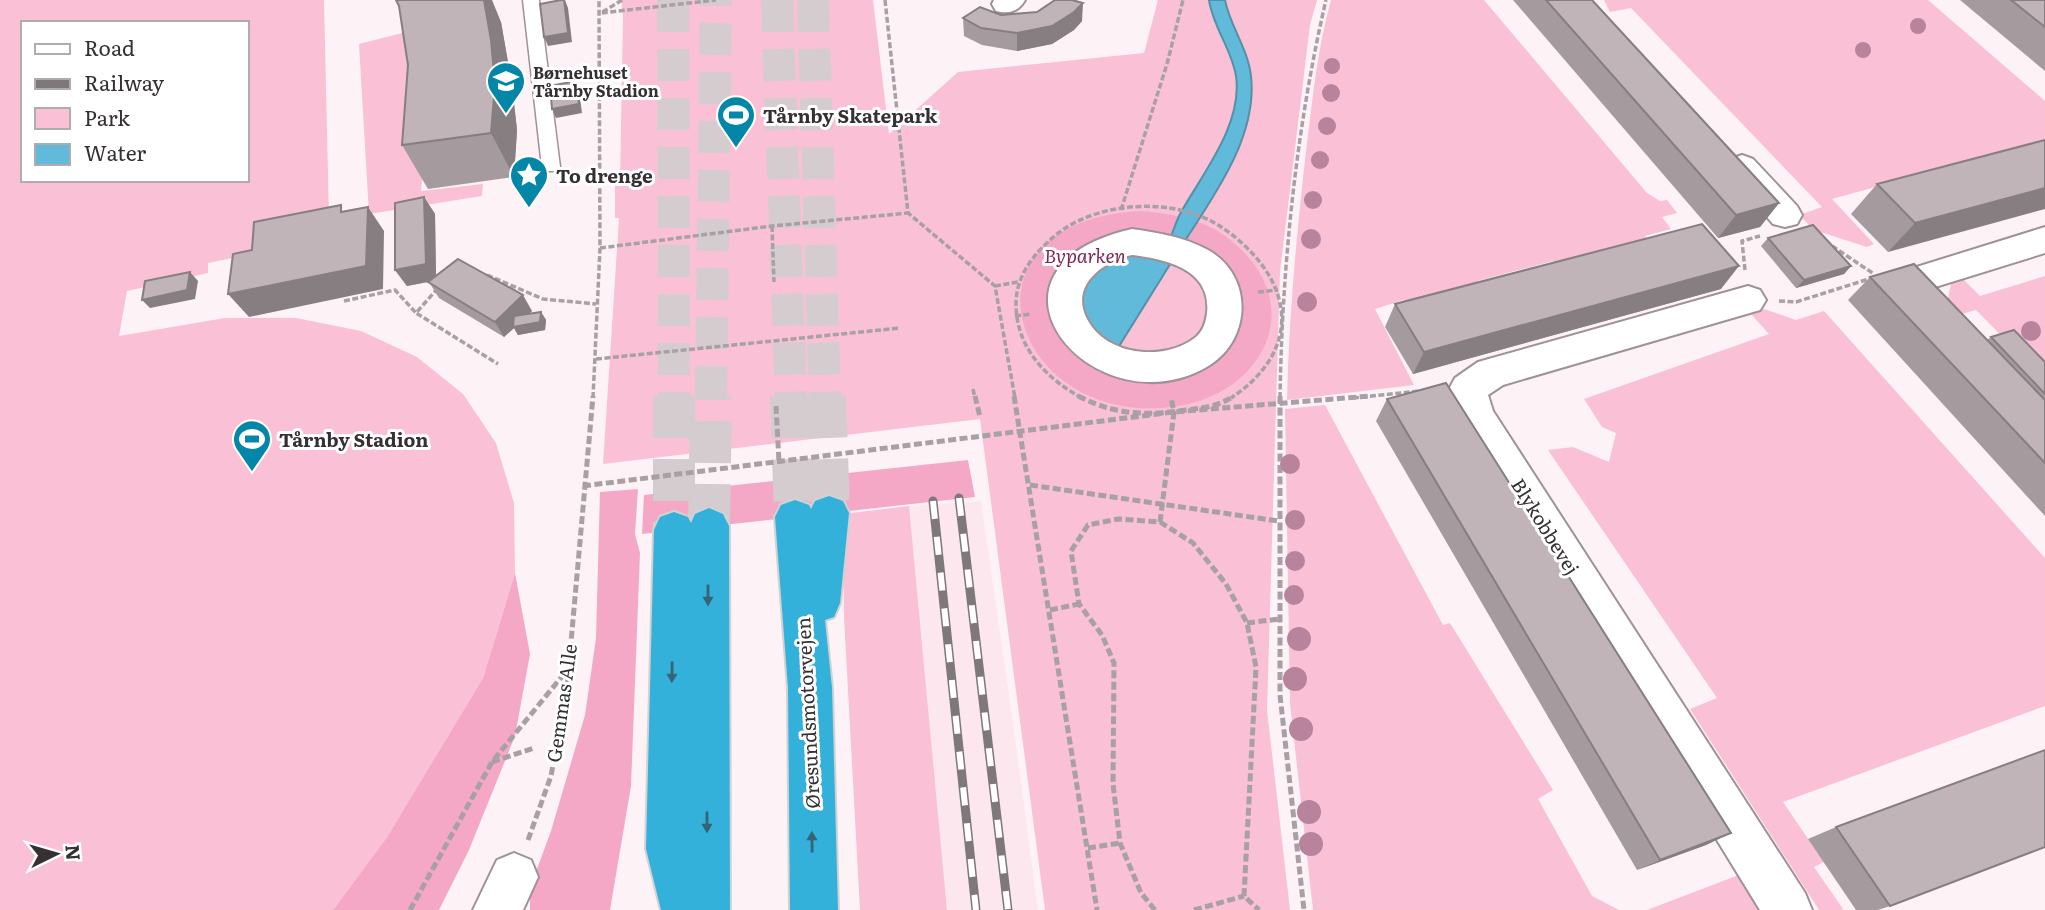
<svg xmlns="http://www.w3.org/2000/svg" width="2045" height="910" viewBox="0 0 2045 910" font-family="Literata,serif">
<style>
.built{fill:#fce7ee}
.green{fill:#f9c0d6;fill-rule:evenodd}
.forest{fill:#f4a8c6;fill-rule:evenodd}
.water{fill:#61bada;stroke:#5491a8;stroke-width:2}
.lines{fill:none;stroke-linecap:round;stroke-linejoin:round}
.highway-tunnel-far1{stroke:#d5ccd0;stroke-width:32;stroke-dasharray:32 17;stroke-linecap:butt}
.highway-tunnel{stroke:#d5ccd0;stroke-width:42;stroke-dasharray:42 21;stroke-linecap:butt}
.lane-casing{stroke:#9e9296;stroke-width:3}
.street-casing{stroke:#9e9296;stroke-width:4}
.highway-casing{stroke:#d3d1d2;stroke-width:4}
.path-far1{stroke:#a8a0a4;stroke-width:3.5;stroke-dasharray:6 2.5;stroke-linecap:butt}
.path{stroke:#a8a0a4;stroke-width:5;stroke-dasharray:8 3.5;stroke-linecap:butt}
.lane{fill:#fff;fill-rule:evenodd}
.street{fill:#fff;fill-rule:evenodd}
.highway{fill:#34b1da;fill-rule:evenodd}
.rail-casing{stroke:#7e787a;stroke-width:9}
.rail{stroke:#fff;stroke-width:6;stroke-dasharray:18;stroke-linecap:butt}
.tree{fill:#b8839c}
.wall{fill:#a59b9e}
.shaded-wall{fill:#867e81}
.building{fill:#c0b4b8;stroke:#867e81;stroke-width:2}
.oneway{fill:#356475}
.labels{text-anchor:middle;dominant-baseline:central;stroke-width:6;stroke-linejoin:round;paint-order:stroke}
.far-poi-label{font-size:16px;font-weight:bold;fill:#353032;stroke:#fff;text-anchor:start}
.poi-label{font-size:19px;font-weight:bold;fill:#353032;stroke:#fff;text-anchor:start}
.park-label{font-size:19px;font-style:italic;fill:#7f2852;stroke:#fff}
.street-label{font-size:19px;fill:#353032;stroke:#fff}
</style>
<rect width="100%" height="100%" fill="#fdf3f7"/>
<path class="built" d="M 981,501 L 1014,730 L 1038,910 L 947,910 L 909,506 Z"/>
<g class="green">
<path d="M 0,0 L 324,0 L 329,218 L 272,250 L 208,263 L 208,273 L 127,291 L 119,336 L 225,318 L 296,318 L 361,331 L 417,357 L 463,394 L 496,443 L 514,503 L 515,573 L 483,678 L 387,837 L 333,910 L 0,910 ZM 23,23 L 247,23 L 247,180 L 23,180 Z"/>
<path d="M 621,0 L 873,0 L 889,134 L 958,72 L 1144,53 L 1158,0 L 1317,0 L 1310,25 L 1280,272 L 1267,710 L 1290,910 L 1045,910 L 980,419 L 603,464 L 619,218 L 615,218 L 615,185 L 620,183 L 623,17 Z"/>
<path d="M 1331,0 L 1484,0 L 1647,193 L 1660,201 L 1667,200 L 1677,213 L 1662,217 L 1671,229 L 1645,236 L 1654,248 L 1562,274 L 1553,261 L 1477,281 L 1486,295 L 1412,314 L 1403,300 L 1375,309 L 1414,385 L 1287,400 C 1289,313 1297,229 1307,143 C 1313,95 1318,46 1331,0 Z"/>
<path d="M 1604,0 L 1928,0 L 2045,101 L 2045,140 L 1832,199 L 1874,244 L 1867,247 L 1814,230 L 1799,215 L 1822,207 L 1631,8 L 1610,12 Z"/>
<path d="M 410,31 L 428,111 L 421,191 L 483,184 L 482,196 L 369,214 L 359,44 Z"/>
<path d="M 2045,276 L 2045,380 L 1976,310 L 1951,317 L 1947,302 L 1951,284 L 1962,278 L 1980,296 Z"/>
<path d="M 1764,309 L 1796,320 L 1824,311 L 2045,558 L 2045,706 L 1783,802 L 1824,862 L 1814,867 L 1843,909 L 1841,910 L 1819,910 L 1690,709 L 1717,698 L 1548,450 L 1573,447 L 1609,462 L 1616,433 L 1602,427 L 1584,399 L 1769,334 L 1751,314 Z"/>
<path d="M 1325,405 L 1443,625 L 1450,623 L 1553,790 L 1538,799 L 1592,896 L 1619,910 L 1313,910 L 1290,703 L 1285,409 Z"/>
<path d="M 909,506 L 947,910 L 860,910 L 844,617 L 843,514 Z"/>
<path d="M 1744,873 L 1768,910 L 1647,910 Z"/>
</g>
<g class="forest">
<path d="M 1141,211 C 1174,214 1209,220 1234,243 C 1310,308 1261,396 1172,407 C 1009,427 947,221 1141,211 ZM 1094,254 L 1207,265 L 1208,348 L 1121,363 Z"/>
<path d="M 968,460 L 975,497 L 642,534 L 644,495 Z"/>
<path d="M 638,489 L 635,534 L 640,553 L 631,786 L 610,910 L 530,910 L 530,888 L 551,831 L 585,715 L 596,638 L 600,492 Z"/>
<path d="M 515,573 L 530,654 L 515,736 L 469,850 L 439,910 L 333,910 L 387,837 L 483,678 Z"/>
</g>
<g class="water">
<path d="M 1209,0 L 1225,0 C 1230,26 1248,49 1251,76 C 1258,138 1212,198 1181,247 L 1168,244 C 1172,235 1175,224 1180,214 C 1202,174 1243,125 1236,76 C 1232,50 1213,27 1209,0 Z"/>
<path d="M 1148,253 L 1174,258 L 1116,351 L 1086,330 L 1078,293 C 1093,266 1118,255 1148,253 Z"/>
</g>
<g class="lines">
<g class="highway-tunnel-far1">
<path d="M 673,0 L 674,398"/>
<path d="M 777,0 L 791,398"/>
<path d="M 813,0 L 825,398"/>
<path d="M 711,398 L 716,0"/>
</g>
<g class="highway-tunnel">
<path d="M 674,396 L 674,530"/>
<path d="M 791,396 L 795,517"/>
<path d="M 825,396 L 829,513"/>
<path d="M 709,526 L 711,396"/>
</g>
<defs>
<path id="lane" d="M 523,0 L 539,0 L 560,167 L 557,171 L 545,171 L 542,167 Z"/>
<g id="street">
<path d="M 994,0 L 1025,0 C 1018,12 1009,14 996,11 L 992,4 Z"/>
<path d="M 1742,155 L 1753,159 L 1797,206 L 1802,215 L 1797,224 L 1785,227 L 1773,224 L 1731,175 L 1726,167 L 1731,159 Z"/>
<path d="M 2045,227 L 2045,253 L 1932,288 L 1945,305 L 1939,315 C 1915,323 1900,304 1889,283 L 1894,274 Z"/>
<path d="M 1132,229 C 1160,233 1184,237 1208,250 C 1254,276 1251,339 1210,365 C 1097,435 954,270 1132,229 ZM 1132,255 C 1165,259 1212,269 1207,313 C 1206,322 1203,331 1196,337 C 1165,362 1106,356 1087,319 C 1069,285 1104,261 1132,255 Z"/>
<path d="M 1748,286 L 1760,290 L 1766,300 L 1760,310 L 1503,385 L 1488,395 L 1493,411 L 1805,893 L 1812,910 L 1760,910 L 1463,427 L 1449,389 L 1455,378 L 1478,362 Z"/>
<path d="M 514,853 L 531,860 L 538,877 L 523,910 L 473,910 L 497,860 Z"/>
</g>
<g id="highway">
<path d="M 829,496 L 843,501 L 849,513 L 840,603 L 834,617 L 825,620 L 832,688 L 838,910 L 790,910 L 788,688 L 775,517 L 781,505 L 795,500 L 809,505 L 811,509 L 815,501 Z"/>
<path d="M 709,508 L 723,514 L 729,526 L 730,910 L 661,910 L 646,849 L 654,530 L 660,517 L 674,512 L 688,517 L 691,523 L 695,514 Z"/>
</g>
</defs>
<use href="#lane" class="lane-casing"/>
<use href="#street" class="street-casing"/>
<use href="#highway" class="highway-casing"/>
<g class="path-far1">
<path d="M 622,0 L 601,13 L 716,0"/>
<path d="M 885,0 L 908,213 L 995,286 L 1015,398"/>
<path d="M 1121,210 L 1167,64 L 1183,0"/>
<path d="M 772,226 L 774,282"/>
<path d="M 1832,246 L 1874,274"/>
<path d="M 600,248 L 772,226 L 908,213"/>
<path d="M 1745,270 L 1742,241 L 1760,236"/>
<path d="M 487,275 L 543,299 L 596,304"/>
<path d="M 995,286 L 1018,282"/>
<path d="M 438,288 L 416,313 L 498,364"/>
<path d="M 1258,292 L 1278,290"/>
<path d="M 344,301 L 395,290 L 416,313"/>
<path d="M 1779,301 L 1796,302 L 1872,278"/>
<path d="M 1015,316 L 1031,314"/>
<path d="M 596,359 L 900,328"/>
<path d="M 973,389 L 975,398"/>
<path d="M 593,398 L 600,248 L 599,0"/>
<path d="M 1082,398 C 1045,378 1015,346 1016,302 C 1017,276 1032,256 1051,239 C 1087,206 1151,198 1197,215 C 1218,222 1238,238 1253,254 C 1300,306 1287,361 1231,398"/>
<path d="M 1280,398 C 1282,267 1296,128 1326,0"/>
<path d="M 1353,398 L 1420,391"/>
</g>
<g class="path">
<path d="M 975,396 L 980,417"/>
<path d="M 1014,396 L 1097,910"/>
<path d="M 1078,396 C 1115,415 1147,416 1186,410 C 1204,408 1219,406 1234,396"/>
<path d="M 1280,396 L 1280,695 L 1304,910"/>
<path d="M 776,406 L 779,462"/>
<path d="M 1030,485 L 1278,521"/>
<path d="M 583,486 L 1174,412 L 1370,396"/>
<path d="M 1160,522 L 1174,412 L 1171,398"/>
<path d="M 1050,610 L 1079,604"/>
<path d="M 1247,623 L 1279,619"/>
<path d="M 492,762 L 534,748"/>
<path d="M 528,840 L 551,776 L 567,687 L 593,396"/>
<path d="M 1088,848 L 1120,843"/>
<path d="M 410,910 L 492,762 L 568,669"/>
<path d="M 1155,910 L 1141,893 L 1120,843 L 1113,784 L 1114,663 L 1102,635 L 1079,604 L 1071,551 L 1088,525 L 1118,519 L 1160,522 L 1193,543 L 1226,584 L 1247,623 L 1256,667 L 1244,896 L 1259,910"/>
<path d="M 1194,910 L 1244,896"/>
</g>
<use href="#lane" class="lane"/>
<use href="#street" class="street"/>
<use href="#highway" class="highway"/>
<defs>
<g id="rail">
<path d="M 959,498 L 1008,910"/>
<path d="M 933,501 L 976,910"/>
</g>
</defs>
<use href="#rail" class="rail-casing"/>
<use href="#rail" class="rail"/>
</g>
<g class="tree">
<circle cx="1918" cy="26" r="8"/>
<circle cx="1863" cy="50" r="8"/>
<circle cx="1332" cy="66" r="8"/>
<circle cx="1331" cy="93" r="9"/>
<circle cx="1327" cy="126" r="9"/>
<circle cx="1320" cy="160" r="9"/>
<circle cx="1313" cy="200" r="9"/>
<circle cx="1311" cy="239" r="10"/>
<circle cx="1307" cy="302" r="10"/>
<circle cx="2031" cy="331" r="10"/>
<circle cx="1290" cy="464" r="10"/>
<circle cx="1295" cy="520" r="10"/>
<circle cx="1295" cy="561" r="10"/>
<circle cx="1294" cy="595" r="10"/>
<circle cx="1299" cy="639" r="12"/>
<circle cx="1295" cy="679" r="12"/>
<circle cx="1301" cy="729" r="12"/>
<circle cx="1309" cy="812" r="12"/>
<circle cx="1311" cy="844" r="12"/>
</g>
<g class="wall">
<path d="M 1513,0 L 1592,0 L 1779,203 L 1760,227 L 1718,238 Z"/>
<path d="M 1960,0 L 2045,0 L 2045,71 Z"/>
<path d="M 1001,15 L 1082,21 L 1074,30 L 1052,44 L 1017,51 L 982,45 L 964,36 L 963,18 Z"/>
<path d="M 501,22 L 512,85 L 517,130 L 514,177 L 428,189 L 402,145 L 408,65 Z"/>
<path d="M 2045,140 L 1888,252 L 1851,214 L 1877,184 Z"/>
<path d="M 424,197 L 435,214 L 436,276 L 532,311 L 530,313 L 541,312 L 546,320 L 545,330 L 518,335 L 514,328 L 504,337 L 439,298 L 429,282 L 407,286 L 395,270 Z"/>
<path d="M 1768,238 L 1851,266 L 1844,274 L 1796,288 L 1761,246 Z"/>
<path d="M 1870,277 L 1987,340 L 1991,337 L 2045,362 L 2045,516 L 1848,300 Z"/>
<path d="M 1721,289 L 1413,374 L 1385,327 L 1395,304 Z"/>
<path d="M 1387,399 L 1731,833 L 1706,845 L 1637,870 L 1376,421 Z"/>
<path d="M 1836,827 L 1890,906 L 1878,910 L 1856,910 L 1808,839 Z"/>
</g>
<g class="shaded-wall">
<path d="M 484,0 L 492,0 L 501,22 L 512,85 L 517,130 L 514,177 L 491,133 Z"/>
<path d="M 565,0 L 568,8 L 572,42 L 548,46 L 544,37 Z"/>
<path d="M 1083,3 L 1082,21 L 1074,30 L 1052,44 L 1017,51 L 1017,33 Z"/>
<path d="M 576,81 L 579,90 L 582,113 L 556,118 L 552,109 Z"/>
<path d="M 2045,188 L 2045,209 L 1888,252 L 1915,223 Z"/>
<path d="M 424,197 L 435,214 L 436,280 L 407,286 L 395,270 Z"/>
<path d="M 1779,203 L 1760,227 L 1718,238 L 1736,215 Z"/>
<path d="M 368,207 L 384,231 L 383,289 L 249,317 L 228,294 Z"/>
<path d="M 1739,266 L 1721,289 L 1413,374 L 1424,352 Z"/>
<path d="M 1851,266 L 1844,274 L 1796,288 L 1804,280 Z"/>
<path d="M 190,272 L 198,281 L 195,299 L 150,308 L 142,300 Z"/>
<path d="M 523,295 L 532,311 L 516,326 L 541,312 L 546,320 L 545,330 L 518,335 L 514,328 L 504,337 L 495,322 Z"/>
<path d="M 1731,833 L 1706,845 L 1637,870 L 1660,860 Z"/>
</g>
<g class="building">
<path d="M 396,0 L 484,0 L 491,40 L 495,85 L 491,133 L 402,145 L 408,65 L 399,6 Z"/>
<path d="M 561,0 L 564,0 L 568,33 L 544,37 L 540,4 Z"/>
<path d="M 1055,0 L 1072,0 L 1083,3 L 1074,12 L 1052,26 L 1017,33 L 981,28 L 963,18 L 980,7 L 1001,15 L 1037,12 Z"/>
<path d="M 1546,0 L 1592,0 L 1779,203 L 1736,215 Z"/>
<path d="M 2011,0 L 2045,0 L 2045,27 Z"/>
<path d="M 576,81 L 579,104 L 552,109 L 550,86 Z"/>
<path d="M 2045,140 L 2045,188 L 1915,223 L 1877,184 Z"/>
<path d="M 424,197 L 426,264 L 395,270 L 395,203 Z"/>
<path d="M 341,205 L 341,212 L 368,207 L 366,266 L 228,294 L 233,254 L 252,250 L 254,222 Z"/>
<path d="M 1702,224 L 1739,266 L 1424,352 L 1395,304 Z"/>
<path d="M 1813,225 L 1851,266 L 1804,280 L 1768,238 Z"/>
<path d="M 458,259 L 523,295 L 495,322 L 428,282 Z"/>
<path d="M 1914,264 L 2045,400 L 2045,463 L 1870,277 Z"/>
<path d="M 190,272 L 187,290 L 142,300 L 145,281 Z"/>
<path d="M 541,312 L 540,322 L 513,327 L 514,316 Z"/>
<path d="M 2014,330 L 2045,362 L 2045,394 L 1991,337 Z"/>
<path d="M 1446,383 L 1731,833 L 1660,860 L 1387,399 Z"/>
<path d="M 2045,750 L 2045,847 L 1890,906 L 1836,827 Z"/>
</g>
<defs><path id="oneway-solid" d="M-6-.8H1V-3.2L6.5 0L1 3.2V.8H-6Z" transform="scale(1.75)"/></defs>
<g class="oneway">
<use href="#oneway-solid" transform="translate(708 595) rotate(90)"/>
<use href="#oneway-solid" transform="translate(672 672) rotate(91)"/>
<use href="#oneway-solid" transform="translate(707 822) rotate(90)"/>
<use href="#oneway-solid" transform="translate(812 842) rotate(-91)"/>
</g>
<defs>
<symbol id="school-pin" viewBox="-11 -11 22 30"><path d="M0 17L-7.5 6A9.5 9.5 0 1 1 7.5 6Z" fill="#0486a9" stroke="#fff"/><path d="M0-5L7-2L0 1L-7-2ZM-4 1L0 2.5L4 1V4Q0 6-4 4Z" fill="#fff"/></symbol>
<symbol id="stadium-pin" viewBox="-11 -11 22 30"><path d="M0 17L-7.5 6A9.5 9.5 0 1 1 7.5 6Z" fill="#0486a9" stroke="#fff"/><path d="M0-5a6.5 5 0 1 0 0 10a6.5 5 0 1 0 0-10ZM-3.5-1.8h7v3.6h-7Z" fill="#fff"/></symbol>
<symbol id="sight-pin" viewBox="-11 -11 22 30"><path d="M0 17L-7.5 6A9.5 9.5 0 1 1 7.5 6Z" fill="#0486a9" stroke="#fff"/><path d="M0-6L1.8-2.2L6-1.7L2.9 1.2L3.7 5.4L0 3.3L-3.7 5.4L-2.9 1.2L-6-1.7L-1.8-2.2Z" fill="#fff"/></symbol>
</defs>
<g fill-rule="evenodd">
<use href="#school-pin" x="484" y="59" width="44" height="60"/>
<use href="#stadium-pin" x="714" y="93" width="44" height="60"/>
<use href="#sight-pin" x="507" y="153" width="44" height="60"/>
<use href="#stadium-pin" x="230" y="417" width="44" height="60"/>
</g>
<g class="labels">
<g class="far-poi-label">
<text x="533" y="72">Børnehuset<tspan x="533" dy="18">Tårnby Stadion</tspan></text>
</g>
<g class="poi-label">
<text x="763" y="115">Tårnby Skatepark</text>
<text x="556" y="175">To drenge</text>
<text x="279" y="439">Tårnby Stadion</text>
</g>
<g class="park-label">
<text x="1085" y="255">Byparken</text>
</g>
<g class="street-label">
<text transform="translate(1546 526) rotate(58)">Blykobbevej</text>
<text transform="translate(561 703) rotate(-82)">Gemmas Alle</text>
<text transform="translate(807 713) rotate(-93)">Øresundsmotorvejen</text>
</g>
</g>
<rect x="21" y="21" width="228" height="161" fill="#ffffff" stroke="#aeacad" stroke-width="2"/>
<rect x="35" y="44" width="35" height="10" fill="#ffffff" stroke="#aeacad" stroke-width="2"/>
<text x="84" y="56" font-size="21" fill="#353032">Road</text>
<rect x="35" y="79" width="35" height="10" fill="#7e787a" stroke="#aeacad" stroke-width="2"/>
<text x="84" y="91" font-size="21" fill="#353032">Railway</text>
<rect x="35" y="108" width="35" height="21" fill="#f9c0d6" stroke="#aeacad" stroke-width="2"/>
<text x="84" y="126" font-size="21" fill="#353032">Park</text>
<rect x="35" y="144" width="35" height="21" fill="#61bada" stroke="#aeacad" stroke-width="2"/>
<text x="84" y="161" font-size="21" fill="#353032">Water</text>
<g transform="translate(56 854) rotate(85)" stroke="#ffffff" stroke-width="5" paint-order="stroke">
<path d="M0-5L12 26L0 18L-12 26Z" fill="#353032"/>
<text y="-10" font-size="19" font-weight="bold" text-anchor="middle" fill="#353032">N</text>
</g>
</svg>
